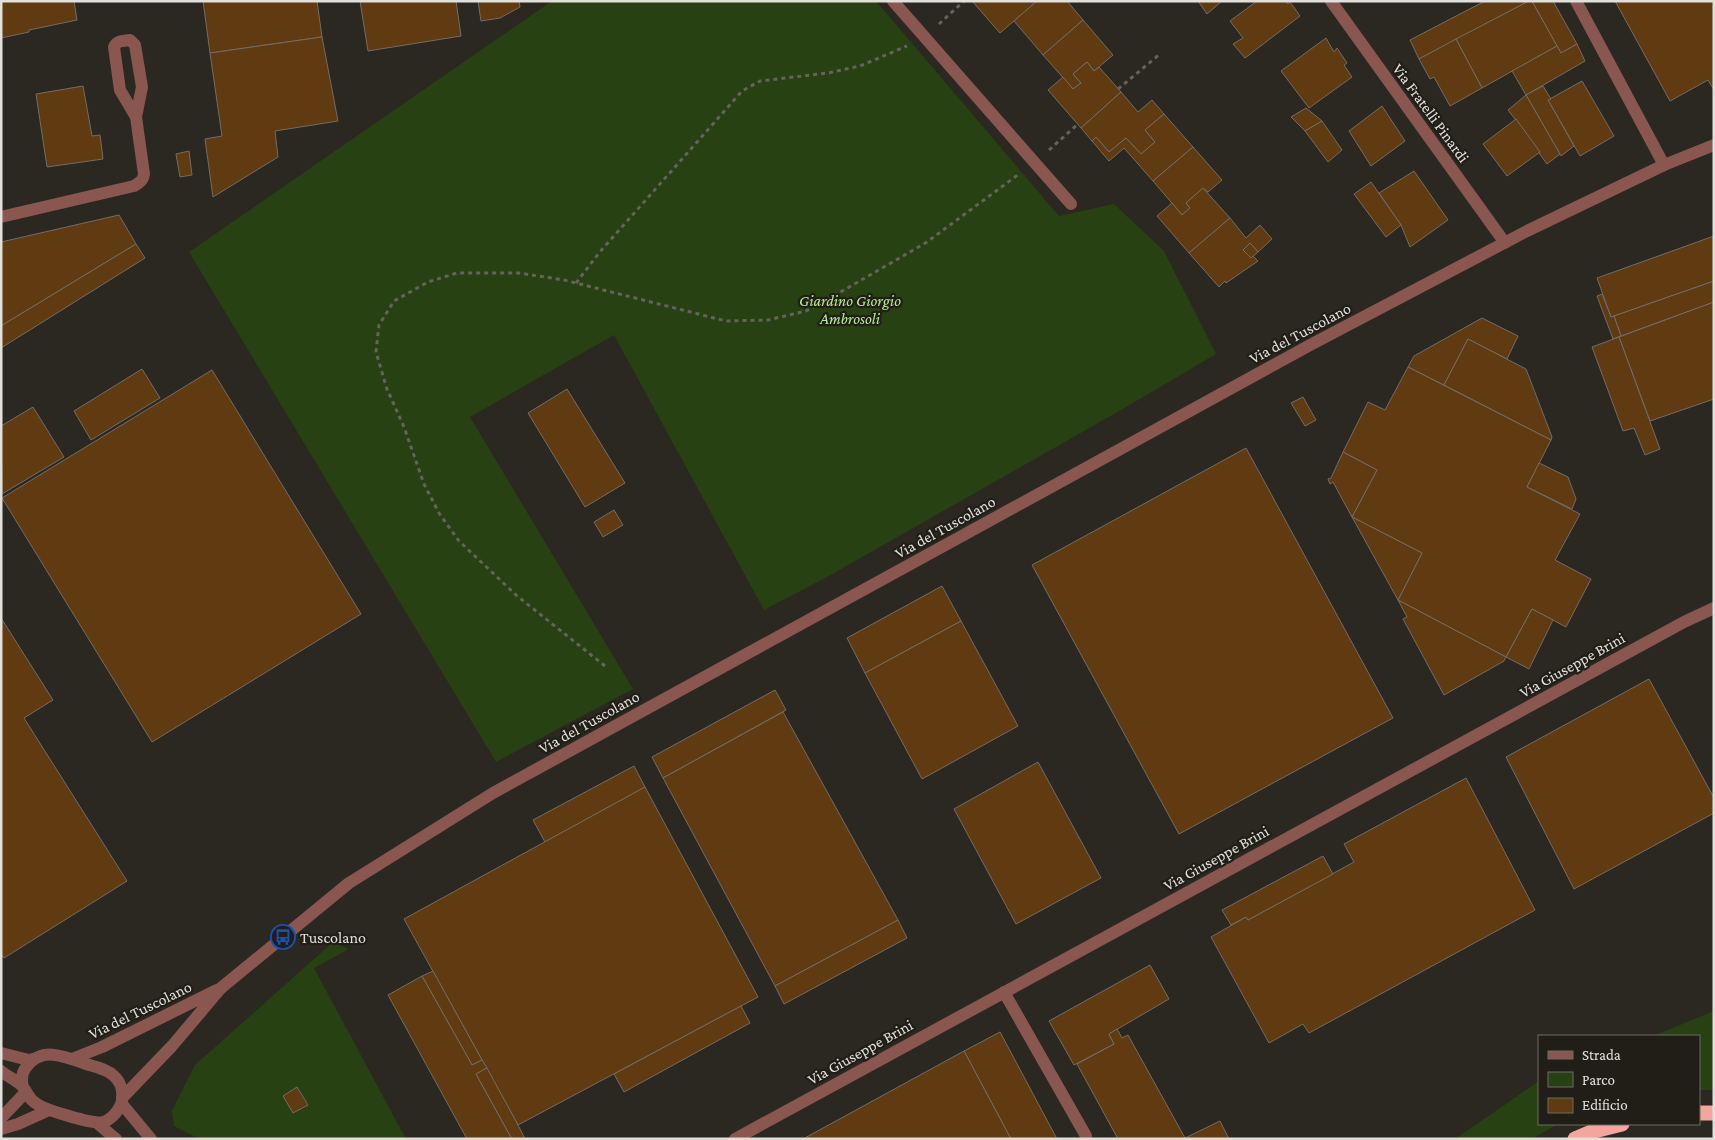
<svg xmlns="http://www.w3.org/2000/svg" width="1715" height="1140" viewBox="0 0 1715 1140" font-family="'Crimson Pro',serif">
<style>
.green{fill:#274112}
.building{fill:#603a11;stroke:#746c65}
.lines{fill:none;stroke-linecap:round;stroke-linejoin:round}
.path{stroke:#65635c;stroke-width:3;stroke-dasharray:4 4;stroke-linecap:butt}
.service{stroke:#8a5650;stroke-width:12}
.pedestrian{stroke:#8a5650;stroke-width:12}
.minor{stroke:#8a5650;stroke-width:12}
.tertiary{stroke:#8a5650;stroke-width:12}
.motorway{stroke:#f3a69d;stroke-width:15}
.labels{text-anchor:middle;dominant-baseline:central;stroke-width:4.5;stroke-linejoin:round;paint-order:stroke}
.street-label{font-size:16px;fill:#e1e0db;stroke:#201e16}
.park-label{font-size:16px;font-style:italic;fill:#b7eb95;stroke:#201e16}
.poi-label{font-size:16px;fill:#e1e0db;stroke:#201e16;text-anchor:start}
</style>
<rect width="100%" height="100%" fill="#2a2820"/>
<g class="green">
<path d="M 552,1 L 876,1 L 1059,216 L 1114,204 L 1164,251 L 1216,354 L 1128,406 L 827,577 L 764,610 L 614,335 L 470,417 L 633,689 L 496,762 L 189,252 Z"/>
<path d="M 333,942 L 349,949 L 314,968 L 406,1139 L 200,1139 L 174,1126 L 172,1111 L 195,1065 Z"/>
<path d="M 1714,1011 L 1714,1090 L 1699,1090 L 1699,1036 L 1653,1036 Z"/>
<path d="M 1539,1081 L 1539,1124 L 1558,1124 L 1532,1139 L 1455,1139 Z"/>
</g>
<g class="building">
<path d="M 1,1 L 74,1 L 77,20 L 29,30 L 29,32 L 1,38 Z"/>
<path d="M 203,1 L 317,1 L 322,37 L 210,53 Z"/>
<path d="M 360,1 L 456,1 L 461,36 L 368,51 Z"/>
<path d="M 478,1 L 519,1 L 520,7 L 500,18 L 481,21 Z"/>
<path d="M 972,1 L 1037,1 L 1000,33 Z"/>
<path d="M 1037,1 L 1067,1 L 1083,20 L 1043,55 L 1014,21 Z"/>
<path d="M 1198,1 L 1222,1 L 1207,14 Z"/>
<path d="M 1257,1 L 1286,1 L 1288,4 L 1290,2 L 1300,16 L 1245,58 L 1233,44 L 1243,38 L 1230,21 Z"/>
<path d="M 1485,1 L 1529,1 L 1419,59 L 1410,40 Z"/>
<path d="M 1529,1 L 1532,1 L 1557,46 L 1482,88 L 1456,39 Z"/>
<path d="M 1532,1 L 1553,1 L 1577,44 L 1561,53 Z"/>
<path d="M 1615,1 L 1714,1 L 1714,90 L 1708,80 L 1670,101 Z"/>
<path d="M 1083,20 L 1113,55 L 1094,71 L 1087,62 L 1073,74 L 1081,83 L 1073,89 L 1043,55 Z"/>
<path d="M 322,37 L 338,121 L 275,131 L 278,157 L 213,197 L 205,139 L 222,136 L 210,53 Z"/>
<path d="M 1326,38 L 1334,52 L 1337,48 L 1347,63 L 1344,65 L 1352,77 L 1309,108 L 1281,71 Z"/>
<path d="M 1456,39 L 1482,88 L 1450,106 L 1434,77 L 1430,79 L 1419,59 Z"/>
<path d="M 1577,44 L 1585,61 L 1526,95 L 1512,71 L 1557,46 L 1561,53 Z"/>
<path d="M 1087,62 L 1094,71 L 1099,67 L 1121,92 L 1081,128 L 1048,90 L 1063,77 L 1073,89 L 1081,83 L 1073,74 Z"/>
<path d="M 1582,81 L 1614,136 L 1580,156 L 1548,100 Z"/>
<path d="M 83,86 L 92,136 L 100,135 L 103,159 L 47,167 L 36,94 Z"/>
<path d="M 1543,86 L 1551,99 L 1548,100 L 1574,146 L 1561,156 L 1526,95 Z"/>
<path d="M 1121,92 L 1138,112 L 1152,100 L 1164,114 L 1145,130 L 1155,142 L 1141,154 L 1126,138 L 1109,152 L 1096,137 L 1092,141 L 1081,128 Z"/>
<path d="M 1526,95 L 1560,154 L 1547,164 L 1539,153 L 1540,152 L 1508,110 Z"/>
<path d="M 1382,106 L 1405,141 L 1371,166 L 1349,131 Z"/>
<path d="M 1306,108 L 1322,121 L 1305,131 L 1291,117 Z"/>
<path d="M 1164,114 L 1193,147 L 1153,181 L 1124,148 L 1109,161 L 1092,141 L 1096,137 L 1109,152 L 1126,138 L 1141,154 L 1155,142 L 1145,130 Z"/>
<path d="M 1516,119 L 1540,152 L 1507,176 L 1483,144 Z"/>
<path d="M 1322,121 L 1342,150 L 1328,162 L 1305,131 Z"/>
<path d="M 1193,147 L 1222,180 L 1208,192 L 1203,188 L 1186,203 L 1190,208 L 1182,215 L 1153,181 Z"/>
<path d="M 189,151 L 192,175 L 180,177 L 176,154 Z"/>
<path d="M 1414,171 L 1448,220 L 1410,247 L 1401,225 L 1379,193 Z"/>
<path d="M 1371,182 L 1401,225 L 1386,237 L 1354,194 Z"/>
<path d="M 1203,188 L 1230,218 L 1189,253 L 1157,216 L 1172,203 L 1182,215 L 1190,208 L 1186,203 Z"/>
<path d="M 119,215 L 136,244 L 1,326 L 1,242 Z"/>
<path d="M 1230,218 L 1246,238 L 1260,225 L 1272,239 L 1258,252 L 1250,243 L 1243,250 L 1251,258 L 1253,256 L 1258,261 L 1226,283 L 1225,281 L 1219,287 L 1189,253 Z"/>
<path d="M 1714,236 L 1714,281 L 1611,317 L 1597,278 Z"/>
<path d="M 1250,243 L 1258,252 L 1251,258 L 1243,250 Z"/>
<path d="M 136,244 L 145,258 L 1,348 L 1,326 Z"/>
<path d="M 1714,281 L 1714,302 L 1621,336 L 1614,316 Z"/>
<path d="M 1602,294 L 1611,317 L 1614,316 L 1621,336 L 1613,339 L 1597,296 Z"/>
<path d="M 1714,302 L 1714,399 L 1650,421 L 1619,337 Z"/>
<path d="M 1482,318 L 1518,336 L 1507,359 L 1468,339 L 1444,385 L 1408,367 L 1414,356 Z"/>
<path d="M 1619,337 L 1660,449 L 1645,455 L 1634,428 L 1623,431 L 1592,347 Z"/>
<path d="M 1468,339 L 1526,369 L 1552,437 L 1551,440 L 1444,385 Z"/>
<path d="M 1408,367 L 1551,440 L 1527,487 L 1580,514 L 1555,560 L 1591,579 L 1566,627 L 1532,609 L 1506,657 L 1398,600 L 1422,553 L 1352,517 L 1377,470 L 1343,452 L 1368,402 L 1385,410 Z"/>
<path d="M 142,369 L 160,398 L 91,440 L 74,411 Z"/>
<path d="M 212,370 L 361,614 L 152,742 L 2,498 Z"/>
<path d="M 567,389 L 625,483 L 585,507 L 528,413 Z"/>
<path d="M 1303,397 L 1316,420 L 1305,426 L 1291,403 Z"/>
<path d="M 33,407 L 64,457 L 2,494 L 1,426 Z"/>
<path d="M 1246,448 L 1393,718 L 1179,834 L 1032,565 Z"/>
<path d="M 1343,452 L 1377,470 L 1352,517 L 1333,482 L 1330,484 L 1328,479 L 1331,478 Z"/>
<path d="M 1539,463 L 1568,477 L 1576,499 L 1572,509 L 1527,487 Z"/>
<path d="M 614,510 L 623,525 L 603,537 L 594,522 Z"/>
<path d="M 1352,517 L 1422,553 L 1398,600 Z"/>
<path d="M 942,586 L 961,621 L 865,673 L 847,638 Z"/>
<path d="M 1398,600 L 1506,657 L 1504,661 L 1444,695 L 1403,619 L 1407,617 Z"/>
<path d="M 1532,609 L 1553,620 L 1529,669 L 1506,657 Z"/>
<path d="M 1,618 L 53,700 L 24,718 L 127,881 L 4,958 L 1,954 Z"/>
<path d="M 961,621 L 1018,726 L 922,779 L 865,673 Z"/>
<path d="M 1649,679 L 1714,798 L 1714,813 L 1574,889 L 1506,757 Z"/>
<path d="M 775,690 L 786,710 L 663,778 L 652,757 Z"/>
<path d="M 783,712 L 898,920 L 775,986 L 663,778 Z"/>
<path d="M 1038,762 L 1101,878 L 1016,924 L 954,809 Z"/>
<path d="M 634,766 L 645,787 L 545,842 L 533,820 Z"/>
<path d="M 1466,778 L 1535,910 L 1309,1033 L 1303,1024 L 1269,1043 L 1211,937 L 1246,917 L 1248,920 L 1354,862 L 1344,844 Z"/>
<path d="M 645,787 L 758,997 L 518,1125 L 404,919 Z"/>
<path d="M 1323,856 L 1333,874 L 1248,920 L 1246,917 L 1231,925 L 1222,910 Z"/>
<path d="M 898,920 L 907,938 L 784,1004 L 775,986 Z"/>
<path d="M 1150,965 L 1169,999 L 1109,1034 L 1114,1044 L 1074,1065 L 1049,1021 Z"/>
<path d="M 433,971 L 482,1060 L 472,1065 L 422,976 Z"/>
<path d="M 422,976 L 472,1065 L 482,1060 L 487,1068 L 476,1074 L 512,1139 L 467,1139 L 388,995 Z"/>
<path d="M 741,1006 L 750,1023 L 624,1092 L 614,1074 Z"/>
<path d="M 1117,1029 L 1122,1038 L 1128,1035 L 1185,1138 L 1220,1121 L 1229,1139 L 1118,1139 L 1077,1064 L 1114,1044 L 1109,1034 Z"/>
<path d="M 1000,1032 L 1057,1139 L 1011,1139 L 964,1051 Z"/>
<path d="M 964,1051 L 1011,1139 L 803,1139 Z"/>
<path d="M 487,1068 L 518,1125 L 525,1139 L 512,1139 L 476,1074 Z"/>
<path d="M 297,1087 L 308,1105 L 293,1113 L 283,1096 Z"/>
</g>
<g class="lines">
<g class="path">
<path d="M 939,24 L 964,1"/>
<path d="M 1118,89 L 1160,54"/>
<path d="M 1049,150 L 1078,124"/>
<path d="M 576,283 L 599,253 L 742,91 L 760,81 L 828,73 L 860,66 L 907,46"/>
<path d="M 605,666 L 516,595 L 459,541 L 439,513 L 424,484 L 404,427 L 387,389 L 376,352 L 379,325 L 394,301 L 428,282 L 457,273 L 519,273 L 564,280 L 726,321 L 768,320 L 806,311 L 844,290 L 927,242 L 1019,174"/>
</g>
<g class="service">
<path d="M 130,40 L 135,45 L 142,87 L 136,117 L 120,90 L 114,47 C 117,40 123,41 130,40 Z"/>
<path d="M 1004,992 L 1086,1136 L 1086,1139"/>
</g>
<path class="pedestrian" d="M 893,1 L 1071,204"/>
<g class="minor">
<path d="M 1331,1 L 1505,243"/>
<path d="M 1576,1 L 1664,165"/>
<path d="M 1,217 L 134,186 C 139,183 143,181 144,174 L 136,117"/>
<path d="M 122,1104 L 151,1139"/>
<path d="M 1,1118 L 25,1093"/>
<path d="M 97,1123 L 116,1139"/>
<path d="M 1,1129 L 18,1124 L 49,1110"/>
<path d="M 735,1139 L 1684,622 L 1714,608"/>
</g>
<g class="tertiary">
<path d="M 1,1053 L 29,1060 L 33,1059"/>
<path d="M 72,1059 L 102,1047 L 217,990"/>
<path d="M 1,1071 C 8,1077 18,1081 23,1087 C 29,1094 28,1099 37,1104 C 46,1110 94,1125 103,1122 C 111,1120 121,1109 122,1100 C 123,1092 121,1082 114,1076 C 107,1069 96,1067 86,1064 C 66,1057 43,1046 27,1066 C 22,1072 21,1080 23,1087"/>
<path d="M 122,1098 L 172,1046 L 221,988 L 349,883 L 493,793 L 1312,344 L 1527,231 L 1664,165 L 1714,145"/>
</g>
<g class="motorway">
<path d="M 1699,1113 L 1714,1113"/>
<path d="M 1575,1139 L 1594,1131 L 1622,1124"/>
</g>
</g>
<defs>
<symbol id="bus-ring" viewBox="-11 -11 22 22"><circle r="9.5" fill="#201e16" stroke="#1a4fb4" stroke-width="1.5"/><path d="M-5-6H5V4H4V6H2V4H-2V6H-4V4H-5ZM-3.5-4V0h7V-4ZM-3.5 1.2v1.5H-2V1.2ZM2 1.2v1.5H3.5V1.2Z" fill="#1a4fb4"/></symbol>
</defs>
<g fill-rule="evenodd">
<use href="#bus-ring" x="269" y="923" width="28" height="28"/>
</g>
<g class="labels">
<g class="street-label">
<text transform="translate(1431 113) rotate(54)">Via Fratelli Pinardi</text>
<text transform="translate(1300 333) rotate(-28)">Via del Tuscolano</text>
<text transform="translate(945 527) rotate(-29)">Via del Tuscolano</text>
<text transform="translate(1572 665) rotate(-29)">Via Giuseppe Brini</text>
<text transform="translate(589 722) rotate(-29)">Via del Tuscolano</text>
<text transform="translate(1216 858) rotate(-29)">Via Giuseppe Brini</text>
<text transform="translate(140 1010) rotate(-26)">Via del Tuscolano</text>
<text transform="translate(860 1052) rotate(-29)">Via Giuseppe Brini</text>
</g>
<g class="park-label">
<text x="850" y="300">Giardino Giorgio<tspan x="850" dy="18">Ambrosoli</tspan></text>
</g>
<g class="poi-label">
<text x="300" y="937">Tuscolano</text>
</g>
</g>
<rect width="1715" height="1140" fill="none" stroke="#e1e0db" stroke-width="5"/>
<rect x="1538" y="1035" width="162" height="90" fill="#201e16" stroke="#6d6c65"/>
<rect x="1548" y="1051" width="25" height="8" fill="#8a5650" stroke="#6d6c65"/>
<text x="1582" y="1060" font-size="15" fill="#e1e0db">Strada</text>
<rect x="1548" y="1072" width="25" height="15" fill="#274112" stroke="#6d6c65"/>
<text x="1582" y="1085" font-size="15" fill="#e1e0db">Parco</text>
<rect x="1548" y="1098" width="25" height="15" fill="#603a11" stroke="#6d6c65"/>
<text x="1582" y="1110" font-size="15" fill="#e1e0db">Edificio</text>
</svg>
